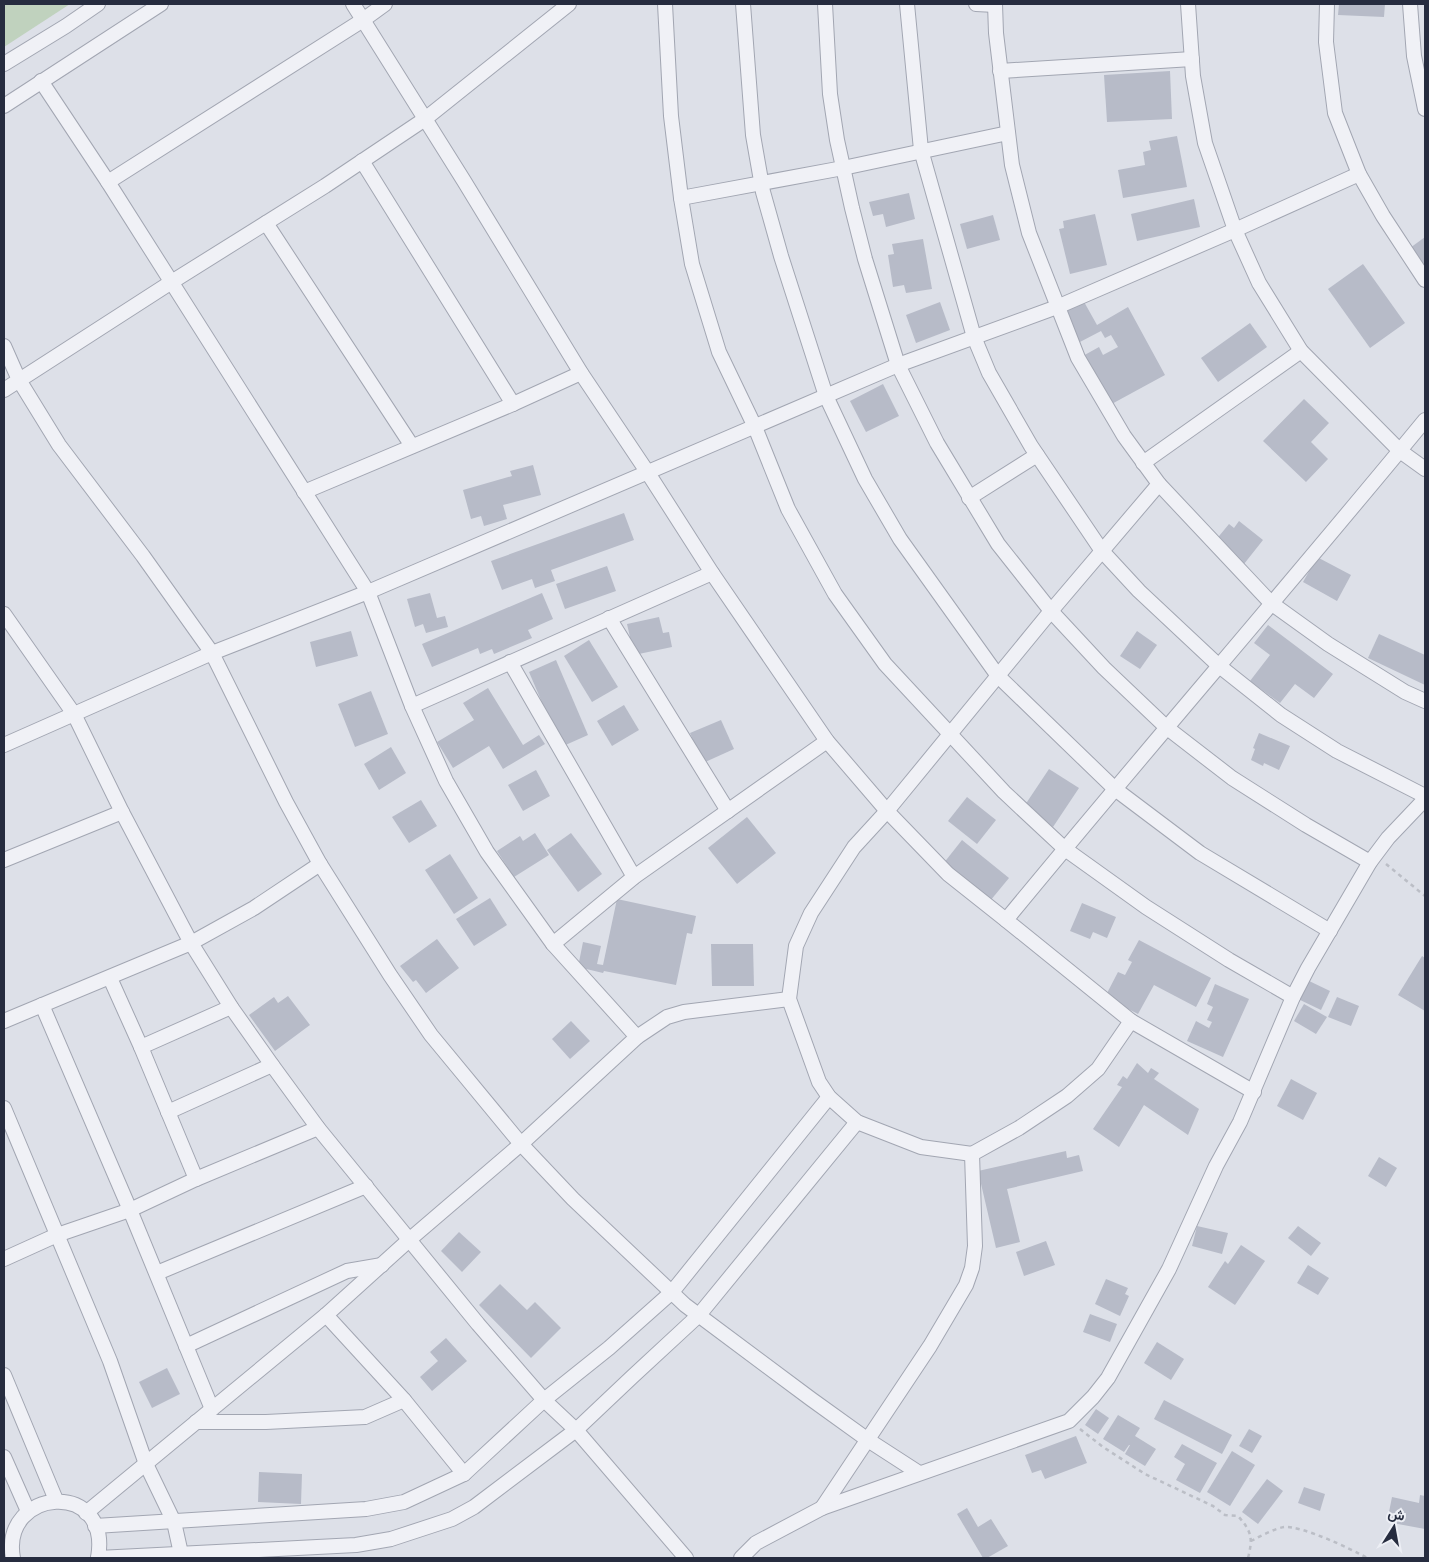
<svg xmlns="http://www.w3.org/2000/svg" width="1429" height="1562" viewBox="0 0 1429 1562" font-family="'Public Sans',Vazirmatn,sans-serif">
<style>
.green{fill:#c0d2be}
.building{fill:#b7bbc8}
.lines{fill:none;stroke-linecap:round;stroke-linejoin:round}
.minor-casing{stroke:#a2a6b2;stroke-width:16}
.path{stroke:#bbbec6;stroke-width:2.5;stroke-dasharray:4 4;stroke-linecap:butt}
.minor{stroke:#f0f1f6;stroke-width:14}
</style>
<rect width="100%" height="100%" fill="#dde0e8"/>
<path class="green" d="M 4,4 L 70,4 L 4,47 Z"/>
<g class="building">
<path d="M 1339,4 L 1385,4 L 1384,17 L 1338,15 Z"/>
<path d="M 1170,71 L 1172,119 L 1107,122 L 1104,75 Z"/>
<path d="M 1177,136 L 1187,187 L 1123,198 L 1118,170 L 1145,165 L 1143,152 L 1151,150 L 1149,141 Z"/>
<path d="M 909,193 L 915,219 L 886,227 L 883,214 L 873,216 L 869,202 Z"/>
<path d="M 1194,199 L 1200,227 L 1137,241 L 1131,214 Z"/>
<path d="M 1095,214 L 1107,265 L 1070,274 L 1059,229 L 1064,228 L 1063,221 Z"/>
<path d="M 993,215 L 1000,240 L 967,249 L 960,224 Z"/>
<path d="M 1425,237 L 1425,271 L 1410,248 Z"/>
<path d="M 923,239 L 932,289 L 906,293 L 904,285 L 893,287 L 888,255 L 894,254 L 892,244 Z"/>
<path d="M 1363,264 L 1405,323 L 1370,348 L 1328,289 Z"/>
<path d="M 1083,300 L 1097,325 L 1128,307 L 1165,375 L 1108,406 L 1081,357 L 1099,347 L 1103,355 L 1118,347 L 1111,335 L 1105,338 L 1101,331 L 1078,343 L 1061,312 Z"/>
<path d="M 940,302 L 950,330 L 916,343 L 906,315 Z"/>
<path d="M 1250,323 L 1267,347 L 1218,382 L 1201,358 Z"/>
<path d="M 883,384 L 899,416 L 866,432 L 850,401 Z"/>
<path d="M 1304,399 L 1329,423 L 1311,442 L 1328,459 L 1306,482 L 1263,441 Z"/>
<path d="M 533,465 L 541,495 L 503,505 L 507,519 L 484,526 L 481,516 L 471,519 L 463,490 L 512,476 L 510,471 Z"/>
<path d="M 624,513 L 634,540 L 551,570 L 555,581 L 535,588 L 532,579 L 502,590 L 491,561 Z"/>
<path d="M 1239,521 L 1263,540 L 1244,564 L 1215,541 L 1229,524 L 1234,528 Z"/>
<path d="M 1317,557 L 1351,575 L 1337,601 L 1303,582 Z"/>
<path d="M 607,566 L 616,591 L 565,609 L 556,584 Z"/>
<path d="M 430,593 L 437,618 L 445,616 L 448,627 L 426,633 L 423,624 L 415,627 L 407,599 Z"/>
<path d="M 542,593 L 553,619 L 528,630 L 532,638 L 494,654 L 492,649 L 480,654 L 478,648 L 432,667 L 422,644 Z"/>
<path d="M 659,617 L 663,633 L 669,632 L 672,647 L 634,655 L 627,624 Z"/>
<path d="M 1268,625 L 1333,674 L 1314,698 L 1295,684 L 1280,703 L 1250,681 L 1270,655 L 1254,643 Z"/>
<path d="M 351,631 L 358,656 L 316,667 L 310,642 Z"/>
<path d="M 1137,631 L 1157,645 L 1140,669 L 1120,656 Z"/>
<path d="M 1379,634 L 1425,655 L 1425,685 L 1368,658 Z"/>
<path d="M 589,640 L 618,687 L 592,702 L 564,656 Z"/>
<path d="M 556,660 L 588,735 L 561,747 L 529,672 Z"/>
<path d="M 488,688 L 523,745 L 539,735 L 545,744 L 503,769 L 489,746 L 453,768 L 437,742 L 474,720 L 463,703 Z"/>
<path d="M 371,691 L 388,734 L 355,747 L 338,704 Z"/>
<path d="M 624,705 L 639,730 L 612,746 L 597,721 Z"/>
<path d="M 721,720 L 734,749 L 703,763 L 690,733 Z"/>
<path d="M 1259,733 L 1290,746 L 1279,770 L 1264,763 L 1263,766 L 1251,760 L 1255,749 L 1253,748 Z"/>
<path d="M 391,747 L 406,773 L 379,790 L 364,764 Z"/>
<path d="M 1049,769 L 1079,788 L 1053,827 L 1023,808 Z"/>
<path d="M 536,770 L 550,796 L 523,811 L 508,785 Z"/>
<path d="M 967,797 L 996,820 L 977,844 L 948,821 Z"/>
<path d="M 421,800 L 437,826 L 409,843 L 392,817 Z"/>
<path d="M 747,817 L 776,853 L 737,884 L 708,848 Z"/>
<path d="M 535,833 L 549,855 L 514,877 L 497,851 L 520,836 L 523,841 Z"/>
<path d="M 571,833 L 602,874 L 578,892 L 547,850 Z"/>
<path d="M 962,840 L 1009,878 L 990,901 L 943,864 Z"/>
<path d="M 450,854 L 478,898 L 454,914 L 425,870 Z"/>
<path d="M 490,898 L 507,925 L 474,946 L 456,919 Z"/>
<path d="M 617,899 L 696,916 L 692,934 L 687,933 L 676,985 L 604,971 L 603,973 L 578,967 L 583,942 L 601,946 L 597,964 L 603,965 Z"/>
<path d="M 1082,903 L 1116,917 L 1107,938 L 1093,932 L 1090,939 L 1070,931 Z"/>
<path d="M 437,939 L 459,968 L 426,993 L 416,980 L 413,982 L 400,966 Z"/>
<path d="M 1139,940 L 1211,978 L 1196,1007 L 1154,985 L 1138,1014 L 1105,997 L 1118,972 L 1125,975 L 1132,962 L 1128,960 Z"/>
<path d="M 711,944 L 753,944 L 754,986 L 712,986 Z"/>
<path d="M 1422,956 L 1425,958 L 1425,1011 L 1398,995 Z"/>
<path d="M 1305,979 L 1330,991 L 1321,1010 L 1296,998 Z"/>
<path d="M 1215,984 L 1249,999 L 1223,1057 L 1187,1041 L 1196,1021 L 1209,1028 L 1212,1022 L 1207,1020 L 1213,1007 L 1207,1004 Z"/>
<path d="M 288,996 L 310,1025 L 275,1051 L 249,1015 L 274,997 L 278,1003 Z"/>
<path d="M 1337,997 L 1359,1006 L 1351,1026 L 1328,1017 Z"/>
<path d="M 1304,1004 L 1327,1017 L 1316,1034 L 1294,1021 Z"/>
<path d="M 571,1021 L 590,1041 L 570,1059 L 552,1039 Z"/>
<path d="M 1137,1063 L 1148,1073 L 1151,1068 L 1159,1073 L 1154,1079 L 1199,1109 L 1188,1135 L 1144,1105 L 1119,1147 L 1093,1129 L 1122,1087 L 1117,1085 L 1123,1076 L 1127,1079 Z"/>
<path d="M 1291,1079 L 1317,1093 L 1303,1120 L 1277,1106 Z"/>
<path d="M 1066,1151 L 1067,1158 L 1079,1155 L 1083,1171 L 1007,1189 L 1020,1242 L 996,1248 L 978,1171 Z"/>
<path d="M 1379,1157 L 1397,1168 L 1386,1187 L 1368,1176 Z"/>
<path d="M 1197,1226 L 1228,1233 L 1222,1254 L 1192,1246 Z"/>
<path d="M 1298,1226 L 1321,1243 L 1311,1256 L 1288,1238 Z"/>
<path d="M 459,1232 L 481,1252 L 462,1272 L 441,1251 Z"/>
<path d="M 1046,1241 L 1055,1265 L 1024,1276 L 1016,1252 Z"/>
<path d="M 1241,1245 L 1265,1261 L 1235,1305 L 1208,1287 L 1225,1261 L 1228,1264 Z"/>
<path d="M 1308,1265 L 1329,1278 L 1318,1295 L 1297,1283 Z"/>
<path d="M 1106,1279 L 1128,1288 L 1125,1294 L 1129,1296 L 1120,1316 L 1095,1304 Z"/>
<path d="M 500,1284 L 527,1310 L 535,1302 L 561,1328 L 531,1358 L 479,1305 Z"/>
<path d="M 1090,1314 L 1117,1324 L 1110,1342 L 1083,1332 Z"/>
<path d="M 446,1338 L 467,1361 L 432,1391 L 420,1377 L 438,1361 L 430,1352 Z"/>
<path d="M 1157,1342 L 1184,1359 L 1171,1380 L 1144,1363 Z"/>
<path d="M 167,1368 L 180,1394 L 152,1408 L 139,1382 Z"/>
<path d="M 1164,1400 L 1232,1435 L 1222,1454 L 1154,1419 Z"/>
<path d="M 1096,1409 L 1109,1418 L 1098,1434 L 1085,1425 Z"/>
<path d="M 1118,1415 L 1140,1428 L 1135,1436 L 1156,1449 L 1145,1466 L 1125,1454 L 1130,1445 L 1129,1445 L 1124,1452 L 1103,1439 Z"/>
<path d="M 1249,1429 L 1262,1436 L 1252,1453 L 1239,1446 Z"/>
<path d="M 1076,1436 L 1087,1463 L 1045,1479 L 1041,1470 L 1032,1473 L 1025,1455 Z"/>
<path d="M 1182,1444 L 1217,1463 L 1200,1493 L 1176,1480 L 1185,1464 L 1174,1457 Z"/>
<path d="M 1232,1451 L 1255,1465 L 1230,1506 L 1207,1492 Z"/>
<path d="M 259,1472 L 302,1474 L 301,1504 L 258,1502 Z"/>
<path d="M 1267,1479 L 1283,1491 L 1258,1524 L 1242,1512 Z"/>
<path d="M 1304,1487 L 1325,1494 L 1320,1511 L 1298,1503 Z"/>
<path d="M 1420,1495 L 1425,1496 L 1425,1529 L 1387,1522 L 1392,1497 L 1419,1503 Z"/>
<path d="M 967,1508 L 978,1527 L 991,1519 L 1008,1546 L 987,1558 L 983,1558 L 957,1514 Z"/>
</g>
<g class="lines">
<defs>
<g id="minor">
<path d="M 353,4 L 464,181 L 581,373 L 648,473 L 712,573 L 827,741 L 887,811 L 948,874 L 1006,920"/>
<path d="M 665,4 L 671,116 L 681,198 L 692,264 L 719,352 L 755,427 L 788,509 L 835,594 L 885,664 L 1004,792 L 1065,849 L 1146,907 L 1229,960 L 1293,997"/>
<path d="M 743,4 L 753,135 L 763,192 L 781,256 L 826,396 L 865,479 L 900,539 L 998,676 L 1115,789 L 1200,853 L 1330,931"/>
<path d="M 825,4 L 830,94 L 837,140 L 852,208 L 865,259 L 898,365 L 937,443 L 998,544 L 1051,611 L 1104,668 L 1166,727 L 1232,778 L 1306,825 L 1370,862"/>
<path d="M 907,4 L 921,150 L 974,337 L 989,373 L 1031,446 L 1102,551 L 1139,591 L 1218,665 L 1281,715 L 1337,751 L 1425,796"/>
<path d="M 976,4 L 995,5"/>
<path d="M 1188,4 L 1193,76 L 1205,143 L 1235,230 L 1259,283 L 1301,351 L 1400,451 L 1425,469"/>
<path d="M 1327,4 L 1326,42 L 1335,113 L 1359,174 L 1383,216 L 1425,280"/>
<path d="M 1410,4 L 1414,56 L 1425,109"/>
<path d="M 4,64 L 66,26 L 98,4"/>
<path d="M 1000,71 L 1192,59"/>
<path d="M 41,81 L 108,182 L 368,592 L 412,706 L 446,781 L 487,852 L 553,944 L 637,1037 L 521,1144 L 409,1240 L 326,1315 L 86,1513"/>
<path d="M 4,106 L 161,4"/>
<path d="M 362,161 L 513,404"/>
<path d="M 108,182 L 363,20 L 385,4"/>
<path d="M 681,198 L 843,168 L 1008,133"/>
<path d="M 266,223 L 412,446"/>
<path d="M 4,346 L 19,380 L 59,445 L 143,556 L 212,653 L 286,802 L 320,864 L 390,975 L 431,1035 L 521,1144 L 573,1199 L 685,1305 L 811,1399 L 868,1440 L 919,1473"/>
<path d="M 4,390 L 170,283 L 325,186 L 425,119 L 569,4"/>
<path d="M 1143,463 L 1301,351"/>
<path d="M 1159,484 L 1271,603 L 1328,644 L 1405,692 L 1425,701"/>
<path d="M 304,492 L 513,404 L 581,373"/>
<path d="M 969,498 L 1037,455"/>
<path d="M 4,614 L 74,714 L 122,812 L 191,943 L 231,1007 L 272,1065 L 318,1128 L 478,1324 L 544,1400 L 576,1430 L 686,1558"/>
<path d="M 609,618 L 728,811"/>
<path d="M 510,662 L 634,877"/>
<path d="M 412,706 L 712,573"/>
<path d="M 4,745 L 212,653 L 368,592 L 898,365 L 1057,307 L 1235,230 L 1359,174"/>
<path d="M 4,860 L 122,812"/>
<path d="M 553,944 L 634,877 L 827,741"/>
<path d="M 110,978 L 141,1047 L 196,1179"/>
<path d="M 42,1005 L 130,1210 L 212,1409"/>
<path d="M 4,1021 L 191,943 L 254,908 L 320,864"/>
<path d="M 1131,1021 L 1006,920 C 1144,752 1287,588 1425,420"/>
<path d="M 637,1037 L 667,1017 L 684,1012 L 789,999"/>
<path d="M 141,1047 L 231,1007"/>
<path d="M 4,1108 L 110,1361 L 146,1464 L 174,1522 L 182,1558"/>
<path d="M 168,1112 L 272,1065"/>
<path d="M 972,1154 L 921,1147 L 857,1122 L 829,1097 L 819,1082 L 789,999 L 796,946 L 811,913 L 854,847 L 887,811 L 1051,611 L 1159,484 L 1124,436 L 1078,358 L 1029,233 L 1012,165 L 996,33 L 995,4"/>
<path d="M 4,1259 L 57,1235 L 130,1210 L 196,1179 L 318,1128"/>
<path d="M 157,1273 L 366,1186"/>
<path d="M 326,1315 L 404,1400 L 464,1474"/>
<path d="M 186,1346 L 347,1271 L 382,1265"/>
<path d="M 4,1375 L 56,1500"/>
<path d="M 196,1422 L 266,1422 L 365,1417 L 404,1400"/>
<path d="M 4,1457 L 27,1509"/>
<path d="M 822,1508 L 930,1346 L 966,1285 L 972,1268 L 975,1246 L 972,1154 L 1019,1128 L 1067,1096 L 1098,1069 L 1131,1021 L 1254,1092"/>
<path d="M 95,1526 L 366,1509 L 404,1502 L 464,1474 L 544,1400 L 609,1348 L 672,1292 L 829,1097"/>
<path d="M 13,1558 C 0,1488 112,1478 98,1558"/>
<path d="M 98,1558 L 356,1545 L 391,1539 L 452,1519 L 474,1507 L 576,1430 L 632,1377 L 699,1315 L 857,1122"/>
<path d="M 741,1558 L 756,1543 L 822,1508 L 1069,1421 L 1093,1397 L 1108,1378 L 1169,1269 L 1216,1166 L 1240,1122 L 1293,997 L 1308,968 L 1370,862 L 1388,838 L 1425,799"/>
</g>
</defs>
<use href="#minor" class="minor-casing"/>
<g class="path">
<path d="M 1386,864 L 1425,896"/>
<path d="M 1080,1429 L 1103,1447 L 1145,1474 L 1213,1506 L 1225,1515 L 1238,1516 C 1252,1532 1253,1538 1248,1558"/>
<path d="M 1251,1541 C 1261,1536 1273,1529 1284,1527 C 1300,1525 1352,1549 1367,1558"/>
</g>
<use href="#minor" class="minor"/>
</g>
<rect width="1429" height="1562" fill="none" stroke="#262c3f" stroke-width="10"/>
<g transform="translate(1394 1527) rotate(11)" stroke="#edeff5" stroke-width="4" paint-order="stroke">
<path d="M0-4L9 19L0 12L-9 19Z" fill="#262c3f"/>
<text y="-8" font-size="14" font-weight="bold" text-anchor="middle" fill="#262c3f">ش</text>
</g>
</svg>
